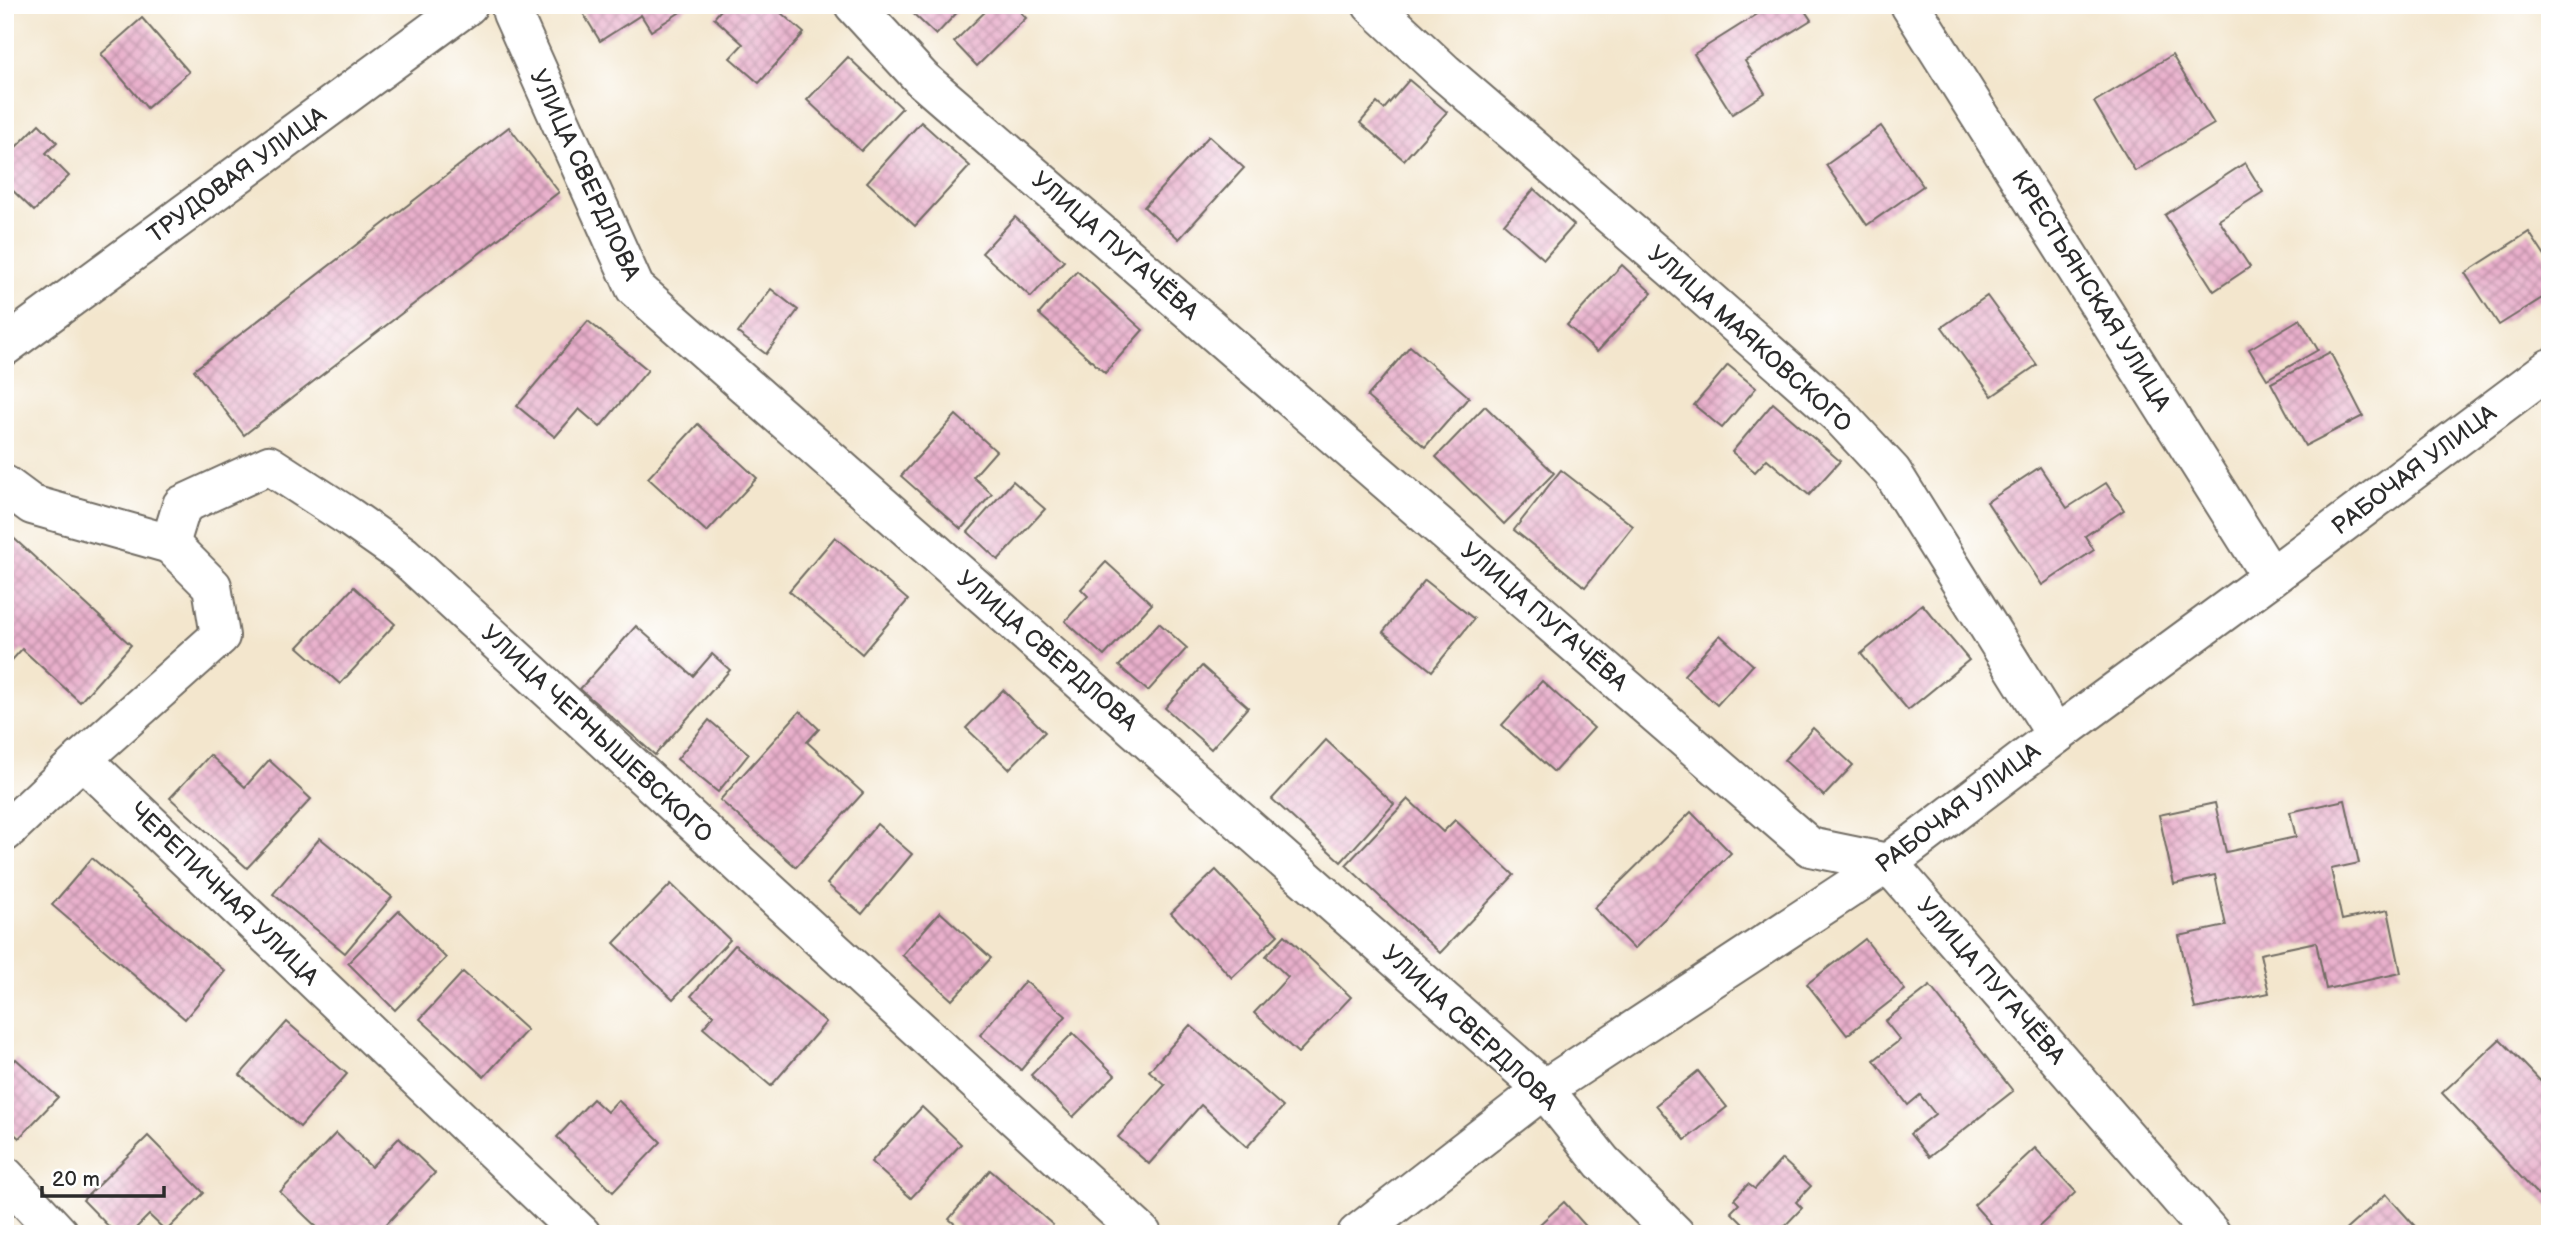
<svg xmlns="http://www.w3.org/2000/svg" width="2555" height="1239" viewBox="0 0 2555 1239" font-family="'Balsamiq Sans',sans-serif">
<style>
.building{fill:url(#building-cross-hatch)}
.lines{fill:none;stroke-linecap:round;stroke-linejoin:round}
.minor-casing{stroke:#716c64;stroke-width:42}
.minor{stroke:#fff;stroke-width:38}
.labels{text-anchor:middle;dominant-baseline:central;stroke-width:5;stroke-linejoin:round;paint-order:stroke}
.street-label{font-size:24px;fill:#2b2b2b;stroke:#fff}
</style>
<defs>
<pattern id="building-cross-hatch" width="8" height="8" patternUnits="userSpaceOnUse" patternTransform="scale(1.75)"><rect width="8" height="8" fill="#e9b0cc"/><path d="M0 0l8 8M0 8l8-8" fill="none" stroke="#bd8fa6"/></pattern>
</defs>
<rect width="100%" height="100%" fill="#fff"/>
<filter id="ink" filterUnits="userSpaceOnUse"><feTurbulence type="fractalNoise" baseFrequency=".0143" numOctaves="2"/><feDisplacementMap in="SourceGraphic" scale="14" xChannelSelector="R" yChannelSelector="G"/><feConvolveMatrix kernelMatrix="1 2 1 2 8 2 1 2 1" color-interpolation-filters="sRGB"/></filter>
<filter id="wash" filterUnits="userSpaceOnUse"><feTurbulence type="fractalNoise" baseFrequency=".00686" numOctaves="4" result="noise"/><feDisplacementMap in="SourceGraphic" scale="28" xChannelSelector="R" yChannelSelector="G"/><feGaussianBlur stdDeviation="1.57" result="paint"/><feColorMatrix in="noise" values="0 0 0 0 0 0 0 0 0 0 0 0 0 0 0 0 0 1.4 0 .05"/><feComposite in="paint" operator="in"/></filter>
<g filter="url(#wash)">
<rect width="100%" height="100%" fill="#f3e6cd"/>
<g id="blocks">
<g class="building">
<path d="M 578,5 L 691,5 L 651,31 L 641,15 L 600,41 Z"/>
<path d="M 725,5 L 772,5 L 804,33 L 759,83 L 730,58 L 743,44 L 714,18 Z"/>
<path d="M 904,5 L 964,5 L 936,35 Z"/>
<path d="M 992,5 L 1014,5 L 1026,18 L 977,66 L 954,42 Z"/>
<path d="M 1772,5 L 1801,5 L 1811,20 L 1745,61 L 1765,93 L 1732,114 L 1694,54 Z"/>
<path d="M 142,18 L 189,72 L 147,108 L 101,54 Z"/>
<path d="M 2172,55 L 2214,124 L 2135,171 L 2094,102 Z"/>
<path d="M 848,57 L 902,108 L 861,151 L 807,100 Z"/>
<path d="M 1409,80 L 1447,112 L 1404,160 L 1360,123 L 1377,103 L 1384,109 Z"/>
<path d="M 921,122 L 970,166 L 915,226 L 867,182 Z"/>
<path d="M 39,124 L 57,142 L 46,153 L 69,176 L 34,211 L 5,183 L 5,158 Z"/>
<path d="M 1881,126 L 1923,186 L 1867,225 L 1826,165 Z"/>
<path d="M 509,127 L 559,192 L 244,435 L 194,370 Z"/>
<path d="M 1209,136 L 1244,168 L 1179,239 L 1144,207 Z"/>
<path d="M 2245,163 L 2263,192 L 2219,220 L 2250,267 L 2214,291 L 2165,215 Z"/>
<path d="M 1534,189 L 1574,225 L 1544,259 L 1504,224 Z"/>
<path d="M 1015,217 L 1064,261 L 1031,297 L 982,253 Z"/>
<path d="M 2529,232 L 2550,264 L 2550,293 L 2499,325 L 2465,273 Z"/>
<path d="M 1622,265 L 1652,293 L 1597,352 L 1567,325 Z"/>
<path d="M 1077,271 L 1143,330 L 1105,373 L 1039,314 Z"/>
<path d="M 771,289 L 798,310 L 766,354 L 738,333 Z"/>
<path d="M 1987,296 L 2037,365 L 1992,396 L 1942,327 Z"/>
<path d="M 2300,319 L 2318,350 L 2267,379 L 2249,349 Z"/>
<path d="M 588,321 L 648,370 L 600,427 L 579,409 L 555,437 L 517,406 Z"/>
<path d="M 1410,346 L 1469,397 L 1425,447 L 1367,397 Z"/>
<path d="M 2330,352 L 2363,416 L 2305,446 L 2271,383 Z"/>
<path d="M 1728,365 L 1756,388 L 1722,428 L 1694,405 Z"/>
<path d="M 1773,403 L 1840,461 L 1809,495 L 1767,459 L 1755,472 L 1732,452 Z"/>
<path d="M 1485,406 L 1554,473 L 1504,524 L 1436,457 Z"/>
<path d="M 956,415 L 996,451 L 973,477 L 992,494 L 961,529 L 901,476 Z"/>
<path d="M 698,424 L 757,478 L 707,532 L 648,478 Z"/>
<path d="M 2040,467 L 2067,508 L 2106,483 L 2124,510 L 2085,536 L 2094,550 L 2042,585 L 1987,502 Z"/>
<path d="M 1561,470 L 1633,526 L 1585,587 L 1514,530 Z"/>
<path d="M 1013,481 L 1045,509 L 998,560 L 968,532 Z"/>
<path d="M 8,533 L 131,645 L 80,702 L 22,649 L 5,668 L 5,536 Z"/>
<path d="M 835,537 L 908,600 L 862,654 L 789,591 Z"/>
<path d="M 1106,562 L 1152,604 L 1104,656 L 1065,621 L 1088,596 L 1081,589 Z"/>
<path d="M 1425,580 L 1474,619 L 1432,671 L 1383,632 Z"/>
<path d="M 354,587 L 395,624 L 340,684 L 298,647 Z"/>
<path d="M 1922,604 L 1969,660 L 1908,710 L 1861,654 Z"/>
<path d="M 1159,623 L 1187,648 L 1148,691 L 1119,666 Z"/>
<path d="M 636,626 L 693,676 L 712,654 L 730,670 L 655,755 L 580,689 Z"/>
<path d="M 1720,635 L 1753,665 L 1717,705 L 1684,675 Z"/>
<path d="M 1202,666 L 1248,707 L 1211,749 L 1165,708 Z"/>
<path d="M 1542,681 L 1594,728 L 1554,772 L 1502,725 Z"/>
<path d="M 1003,690 L 1045,732 L 1009,769 L 966,728 Z"/>
<path d="M 800,711 L 819,729 L 807,742 L 863,793 L 796,867 L 720,800 Z"/>
<path d="M 709,720 L 749,754 L 718,792 L 677,759 Z"/>
<path d="M 1813,728 L 1853,765 L 1824,796 L 1784,760 Z"/>
<path d="M 1326,740 L 1394,804 L 1341,862 L 1272,799 Z"/>
<path d="M 210,755 L 245,787 L 269,760 L 311,799 L 247,868 L 170,798 Z"/>
<path d="M 1408,799 L 1443,832 L 1455,820 L 1514,875 L 1440,953 L 1346,865 Z"/>
<path d="M 2345,800 L 2359,863 L 2331,869 L 2342,920 L 2388,910 L 2401,973 L 2326,989 L 2316,942 L 2260,954 L 2269,993 L 2195,1009 L 2179,936 L 2226,926 L 2215,875 L 2174,884 L 2159,815 L 2215,803 L 2226,852 L 2296,837 L 2290,812 Z"/>
<path d="M 1691,812 L 1731,853 L 1634,949 L 1594,908 Z"/>
<path d="M 877,824 L 912,854 L 862,914 L 827,884 Z"/>
<path d="M 320,838 L 392,897 L 345,953 L 273,894 Z"/>
<path d="M 92,858 L 225,971 L 185,1019 L 52,905 Z"/>
<path d="M 1216,870 L 1278,935 L 1232,978 L 1171,913 Z"/>
<path d="M 671,884 L 730,940 L 673,999 L 614,943 Z"/>
<path d="M 399,911 L 446,958 L 395,1010 L 348,963 Z"/>
<path d="M 940,912 L 991,958 L 952,1000 L 902,955 Z"/>
<path d="M 1285,935 L 1351,997 L 1298,1053 L 1254,1013 L 1288,977 L 1266,956 Z"/>
<path d="M 1865,939 L 1905,990 L 1847,1035 L 1807,984 Z"/>
<path d="M 735,945 L 826,1022 L 771,1086 L 703,1028 L 714,1015 L 691,996 Z"/>
<path d="M 463,972 L 527,1030 L 484,1077 L 420,1019 Z"/>
<path d="M 1025,981 L 1066,1016 L 1021,1070 L 980,1035 Z"/>
<path d="M 1930,986 L 2013,1091 L 1929,1157 L 1910,1134 L 1935,1114 L 1920,1095 L 1908,1105 L 1874,1060 L 1900,1040 L 1885,1021 Z"/>
<path d="M 287,1022 L 347,1074 L 300,1127 L 240,1075 Z"/>
<path d="M 1190,1025 L 1283,1107 L 1247,1147 L 1201,1105 L 1149,1164 L 1118,1137 L 1165,1085 L 1149,1071 Z"/>
<path d="M 1073,1033 L 1115,1075 L 1073,1117 L 1031,1075 Z"/>
<path d="M 2500,1039 L 2550,1091 L 2550,1208 L 2442,1093 Z"/>
<path d="M 16,1059 L 58,1097 L 19,1138 L 5,1126 L 5,1071 Z"/>
<path d="M 1698,1071 L 1727,1107 L 1685,1140 L 1656,1105 Z"/>
<path d="M 593,1099 L 607,1112 L 618,1100 L 661,1142 L 613,1192 L 557,1137 Z"/>
<path d="M 922,1107 L 961,1144 L 911,1198 L 871,1162 Z"/>
<path d="M 336,1133 L 371,1167 L 399,1138 L 435,1173 L 377,1234 L 324,1234 L 280,1192 Z"/>
<path d="M 148,1136 L 204,1193 L 166,1231 L 149,1215 L 130,1234 L 116,1234 L 83,1200 Z"/>
<path d="M 2035,1148 L 2076,1192 L 2031,1234 L 2000,1234 L 1974,1205 Z"/>
<path d="M 1782,1159 L 1811,1186 L 1796,1202 L 1802,1208 L 1777,1234 L 1753,1234 L 1731,1212 L 1739,1204 L 1734,1199 L 1748,1184 L 1755,1189 Z"/>
<path d="M 990,1170 L 1053,1225 L 1046,1234 L 967,1234 L 949,1219 Z"/>
<path d="M 2386,1194 L 2422,1234 L 2341,1234 Z"/>
<path d="M 1564,1202 L 1593,1234 L 1529,1234 Z"/>
</g>
</g>
</g>
<g filter="url(#ink)">
<use href="#blocks" fill-opacity="0" stroke="#716c64" stroke-width="2"/>
<g class="lines">
<defs>
<g id="minor">
<path d="M 516,5 L 512,13 L 635,288 L 1544,1089 L 1602,1162 L 1675,1234"/>
<path d="M 854,5 L 922,79 L 1810,847 L 1888,863 L 2211,1234"/>
<path d="M 1372,5 L 1445,73 L 1672,268 L 1839,415 L 1892,472 L 2056,735"/>
<path d="M 1910,5 L 2271,577"/>
<path d="M 5,346 L 468,5"/>
<path d="M 5,485 L 32,505 L 170,544 L 182,505 L 269,465 L 349,517 L 403,555 L 1142,1234"/>
<path d="M 170,544 L 212,586 L 220,636 L 82,759 L 581,1234"/>
<path d="M 5,832 L 82,759"/>
<path d="M 5,1176 L 59,1234"/>
<path d="M 1357,1234 L 1544,1089 L 1888,863 L 2056,735 L 2271,577 L 2550,368"/>
</g>
</defs>
<use href="#minor" class="minor-casing"/>
<use href="#minor" class="minor"/>
</g>
</g>
<g class="labels">
<g class="street-label">
<text transform="translate(237 175) rotate(-36)">ТРУДОВАЯ УЛИЦА</text>
<text transform="translate(585 175) rotate(65)">УЛИЦА СВЕРДЛОВА</text>
<text transform="translate(1115 246) rotate(41)">УЛИЦА ПУГАЧЁВА</text>
<text transform="translate(2091 291) rotate(58)">КРЕСТЬЯНСКАЯ УЛИЦА</text>
<text transform="translate(1750 339) rotate(42)">УЛИЦА МАЯКОВСКОГО</text>
<text transform="translate(2414 470) rotate(-37)">РАБОЧАЯ УЛИЦА</text>
<text transform="translate(1544 617) rotate(41)">УЛИЦА ПУГАЧЁВА</text>
<text transform="translate(1047 651) rotate(41)">УЛИЦА СВЕРДЛОВА</text>
<text transform="translate(597 734) rotate(43)">УЛИЦА ЧЕРНЫШЕВСКОГО</text>
<text transform="translate(1958 808) rotate(-37)">РАБОЧАЯ УЛИЦА</text>
<text transform="translate(224 894) rotate(44)">ЧЕРЕПИЧНАЯ УЛИЦА</text>
<text transform="translate(1991 981) rotate(49)">УЛИЦА ПУГАЧЁВА</text>
<text transform="translate(1470 1028) rotate(43)">УЛИЦА СВЕРДЛОВА</text>
</g>
</g>
<rect width="2555" height="1239" fill="none" stroke="#fff" stroke-width="28"/>
<path d="M42 1186v10h122v-10" fill="none" stroke="#2b2b2b" stroke-width="3.5"/>
<text x="52" y="1186" font-size="21" fill="#2b2b2b" stroke="#ffffff" stroke-width="5" paint-order="stroke">20 m</text>
</svg>
